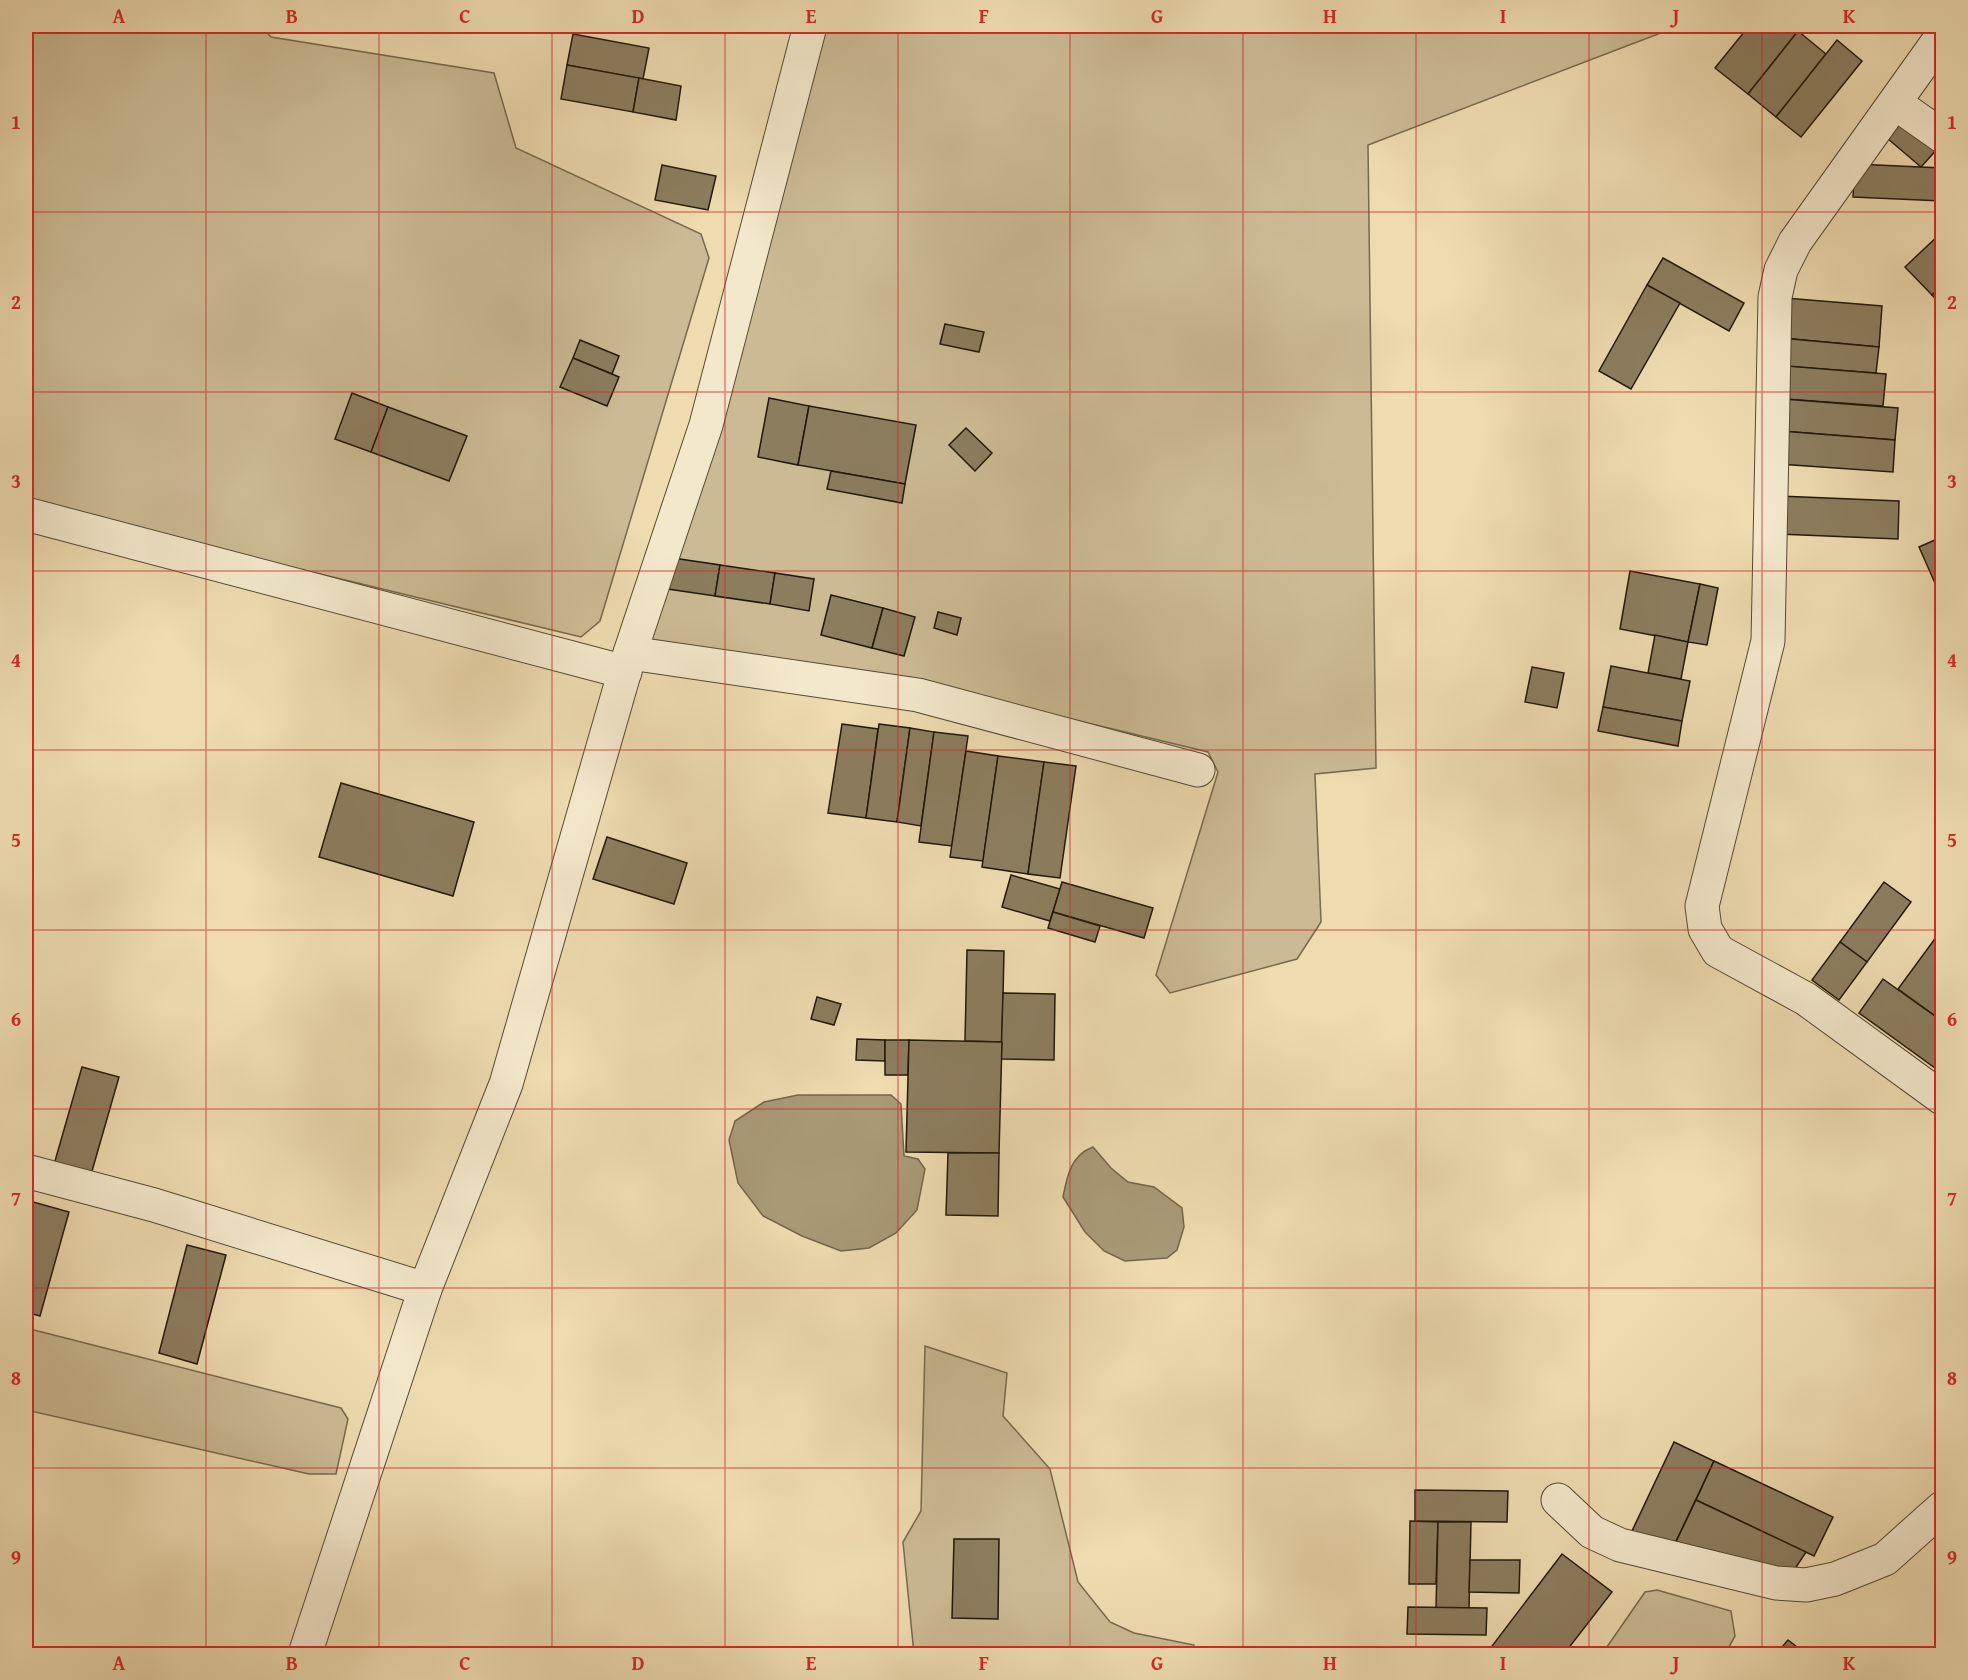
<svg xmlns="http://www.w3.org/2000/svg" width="1968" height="1680" viewBox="0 0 1968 1680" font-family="'Gentium Book Plus',serif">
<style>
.green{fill:#cbba93;stroke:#76694e;stroke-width:1.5}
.water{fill:#a99977;stroke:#73654b;stroke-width:1.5}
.building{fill:#8c7d5f;stroke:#221808;stroke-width:1.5}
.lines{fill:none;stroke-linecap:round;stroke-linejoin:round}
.street-casing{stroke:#554932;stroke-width:35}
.street{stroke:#f4e8cc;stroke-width:33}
.grid{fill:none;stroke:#d62828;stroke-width:1.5;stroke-opacity:0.55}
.neatline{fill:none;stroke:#d62828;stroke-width:2}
.grid-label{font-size:20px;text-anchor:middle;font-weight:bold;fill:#d62828}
</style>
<rect width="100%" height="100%" fill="#eedbb0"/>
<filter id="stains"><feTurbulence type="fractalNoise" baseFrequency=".00333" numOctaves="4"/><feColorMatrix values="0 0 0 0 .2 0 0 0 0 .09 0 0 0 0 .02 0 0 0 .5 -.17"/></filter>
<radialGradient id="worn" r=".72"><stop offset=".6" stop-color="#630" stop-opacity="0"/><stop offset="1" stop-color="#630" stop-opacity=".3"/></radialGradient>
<g class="green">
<path d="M 26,26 L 261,26 L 271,37 L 494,73 L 516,148 L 701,234 L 709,258 L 600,621 L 581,637 L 26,503 Z"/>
<path d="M 819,26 L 1679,26 L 1368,145 L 1376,768 L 1315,774 L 1321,922 L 1297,959 L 1170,993 L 1156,975 L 1218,772 L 1208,752 L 1009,704 L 640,645 Z"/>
<path d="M 26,1328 L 341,1408 L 348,1419 L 336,1474 L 309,1474 L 26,1410 Z"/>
<path d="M 925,1346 L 1007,1373 L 1003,1416 L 1050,1469 L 1078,1582 L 1110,1622 L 1134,1633 L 1194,1645 L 1191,1654 L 914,1654 L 903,1542 L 921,1511 Z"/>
<path d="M 1657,1590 L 1731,1611 L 1735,1636 L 1725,1654 L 1602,1654 L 1645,1592 Z"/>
</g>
<g class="water">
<path d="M 798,1095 L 891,1095 L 901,1104 L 904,1156 L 918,1159 L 925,1169 L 917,1210 L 896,1233 L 869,1248 L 841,1251 L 802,1236 L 763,1216 L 738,1183 L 729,1140 L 735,1121 L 764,1102 Z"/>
<path d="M 1093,1147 L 1111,1168 L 1128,1182 L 1154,1187 L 1182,1208 L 1184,1227 L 1177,1250 L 1167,1258 L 1125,1261 L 1104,1251 L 1085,1232 L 1063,1197 C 1067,1176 1071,1155 1093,1147 Z"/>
</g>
<g class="building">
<path d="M 1749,26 L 1790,26 L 1798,31 L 1748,94 L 1715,68 Z"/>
<path d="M 1853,26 L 1868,26 L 1863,33 Z"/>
<path d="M 1798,31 L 1826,54 L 1776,117 L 1748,94 Z"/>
<path d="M 573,34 L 649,48 L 643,79 L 567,65 Z"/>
<path d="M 1837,40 L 1862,61 L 1801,137 L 1776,117 Z"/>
<path d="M 567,65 L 639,78 L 633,112 L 561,99 Z"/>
<path d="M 639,78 L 681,86 L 676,120 L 633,112 Z"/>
<path d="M 1942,98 L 1942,122 L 1931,114 Z"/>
<path d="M 1905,117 L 1939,147 L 1921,167 L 1887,138 Z"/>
<path d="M 1855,164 L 1942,168 L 1942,201 L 1853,197 Z"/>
<path d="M 662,165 L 716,176 L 708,210 L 655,200 Z"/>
<path d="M 1942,232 L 1942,286 L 1932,295 L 1905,267 Z"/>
<path d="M 1663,258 L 1744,303 L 1729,331 L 1647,285 Z"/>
<path d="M 1647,285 L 1680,303 L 1631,389 L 1599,371 Z"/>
<path d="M 1942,286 L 1942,306 L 1932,295 Z"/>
<path d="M 1785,298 L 1882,306 L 1879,347 L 1781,338 Z"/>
<path d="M 945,324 L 984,332 L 979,352 L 940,344 Z"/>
<path d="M 1781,338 L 1879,347 L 1876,373 L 1779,366 Z"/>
<path d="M 580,340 L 619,356 L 612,374 L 573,358 Z"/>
<path d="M 573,358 L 619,377 L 607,406 L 560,387 Z"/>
<path d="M 1787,366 L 1886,374 L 1883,406 L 1784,399 Z"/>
<path d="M 352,393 L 388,407 L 371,452 L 335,439 Z"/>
<path d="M 769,398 L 809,406 L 798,465 L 758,457 Z"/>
<path d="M 1784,399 L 1898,408 L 1895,440 L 1781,431 Z"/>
<path d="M 809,406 L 916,425 L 905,484 L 798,465 Z"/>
<path d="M 388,407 L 467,436 L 449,481 L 371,452 Z"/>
<path d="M 966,428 L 992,453 L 975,471 L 949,445 Z"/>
<path d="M 1781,431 L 1895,440 L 1893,472 L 1778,464 Z"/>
<path d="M 831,471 L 905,484 L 902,503 L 827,489 Z"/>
<path d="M 1779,496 L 1899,501 L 1898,539 L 1777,534 Z"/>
<path d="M 1942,537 L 1942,599 L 1919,547 Z"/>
<path d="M 673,558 L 720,565 L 715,596 L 668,589 Z"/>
<path d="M 720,565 L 775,573 L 770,604 L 715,596 Z"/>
<path d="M 1630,571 L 1700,584 L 1688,642 L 1620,629 Z"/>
<path d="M 775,573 L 814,579 L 809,611 L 770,604 Z"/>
<path d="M 1700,584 L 1718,588 L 1707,645 L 1688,642 Z"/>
<path d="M 831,595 L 883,608 L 872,648 L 821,635 Z"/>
<path d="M 883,608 L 915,617 L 904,656 L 872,648 Z"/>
<path d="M 938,612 L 961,618 L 957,635 L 934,628 Z"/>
<path d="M 1655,635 L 1688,642 L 1681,679 L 1648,673 Z"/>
<path d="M 1611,666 L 1690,681 L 1682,721 L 1603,707 Z"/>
<path d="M 1532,667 L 1564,673 L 1557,708 L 1525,702 Z"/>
<path d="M 1603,707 L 1682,721 L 1678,746 L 1598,731 Z"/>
<path d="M 842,724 L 878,729 L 866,818 L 828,813 Z"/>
<path d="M 879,724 L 910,728 L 897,822 L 866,818 Z"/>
<path d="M 910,728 L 934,732 L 921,826 L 897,822 Z"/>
<path d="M 934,732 L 968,736 L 952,846 L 919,842 Z"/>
<path d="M 966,751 L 998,756 L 983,861 L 950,857 Z"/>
<path d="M 998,756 L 1044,762 L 1028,874 L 982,867 Z"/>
<path d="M 1044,762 L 1076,766 L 1060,878 L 1028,874 Z"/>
<path d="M 341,783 L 474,822 L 453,896 L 319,857 Z"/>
<path d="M 607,837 L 687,863 L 674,904 L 593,879 Z"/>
<path d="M 1011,875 L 1060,889 L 1050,921 L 1002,907 Z"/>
<path d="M 1062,882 L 1153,908 L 1144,938 L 1053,912 Z"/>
<path d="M 1884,882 L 1911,902 L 1867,962 L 1840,942 Z"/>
<path d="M 1053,912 L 1100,926 L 1095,942 L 1048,928 Z"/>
<path d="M 1942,928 L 1942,946 L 1934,940 Z"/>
<path d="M 1934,940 L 1942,946 L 1942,1021 L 1898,989 Z"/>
<path d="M 1840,942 L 1867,962 L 1839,1000 L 1812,980 Z"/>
<path d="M 967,950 L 1004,951 L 1002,1042 L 965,1041 Z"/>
<path d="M 1883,979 L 1942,1021 L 1942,1073 L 1859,1013 Z"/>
<path d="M 1003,993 L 1055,994 L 1054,1060 L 1001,1059 Z"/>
<path d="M 817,997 L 841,1004 L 834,1025 L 811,1019 Z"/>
<path d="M 857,1039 L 885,1040 L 885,1061 L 856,1060 Z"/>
<path d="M 885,1040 L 909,1040 L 908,1075 L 885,1075 Z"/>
<path d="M 909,1040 L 1002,1042 L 999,1153 L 906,1152 Z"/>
<path d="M 82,1067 L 119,1077 L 90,1178 L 53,1168 Z"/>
<path d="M 948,1153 L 999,1153 L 998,1216 L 946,1215 Z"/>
<path d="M 26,1200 L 69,1212 L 40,1316 L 26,1312 Z"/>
<path d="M 187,1245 L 226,1255 L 197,1364 L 159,1353 Z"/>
<path d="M 1674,1442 L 1714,1461 L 1672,1550 L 1632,1531 Z"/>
<path d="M 1714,1461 L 1833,1517 L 1814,1556 L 1696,1500 Z"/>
<path d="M 1415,1490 L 1508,1491 L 1507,1522 L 1415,1521 Z"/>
<path d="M 1696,1500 L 1806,1552 L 1787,1581 L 1672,1550 Z"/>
<path d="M 1410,1521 L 1438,1522 L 1436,1584 L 1409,1584 Z"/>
<path d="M 1438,1522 L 1471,1522 L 1469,1608 L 1436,1608 Z"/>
<path d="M 954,1539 L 999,1539 L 998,1619 L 952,1618 Z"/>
<path d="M 1562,1554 L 1612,1592 L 1564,1654 L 1486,1654 Z"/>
<path d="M 1470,1560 L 1520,1560 L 1519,1593 L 1469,1592 Z"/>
<path d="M 1408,1607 L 1487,1608 L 1486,1635 L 1407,1634 Z"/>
<path d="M 1788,1640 L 1801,1650 L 1797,1654 L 1776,1654 Z"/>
</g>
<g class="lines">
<defs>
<g id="street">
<path d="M 1942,36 L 1795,242 L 1781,270 L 1775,297 L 1768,641 L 1702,906 L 1705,929 L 1718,951 L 1806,999 L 1942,1098"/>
<path d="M 1895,103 L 1942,136"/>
<path d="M 26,514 L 625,672"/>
<path d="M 630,653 L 918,695 L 1198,770"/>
<path d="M 26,1171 L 154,1205 L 425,1289"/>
<path d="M 1558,1500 L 1592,1532 L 1620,1545 L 1776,1583 L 1806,1585 L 1835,1579 L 1885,1559 L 1942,1508"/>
<path d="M 305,1654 L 425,1289 L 506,1084 L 630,653 L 706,425 L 810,26"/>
</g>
</defs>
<use href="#street" class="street-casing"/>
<use href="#street" class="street"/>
</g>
<path class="grid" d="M 206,26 L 206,1654M 379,26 L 379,1654M 552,26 L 552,1654M 725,26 L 725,1654M 898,26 L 898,1654M 1070,26 L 1070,1654M 1243,26 L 1243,1654M 1416,26 L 1416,1654M 1589,26 L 1589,1654M 1762,26 L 1762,1654M 26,212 L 1942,212M 26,392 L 1942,392M 26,571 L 1942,571M 26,750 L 1942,750M 26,930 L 1942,930M 26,1109 L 1942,1109M 26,1288 L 1942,1288M 26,1468 L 1942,1468"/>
<rect width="1968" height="1680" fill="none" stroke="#eedbb0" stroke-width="66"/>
<rect x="33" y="33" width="1902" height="1614" class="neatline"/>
<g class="grid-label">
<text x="119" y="23">A</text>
<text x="292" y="23">B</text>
<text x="465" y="23">C</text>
<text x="638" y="23">D</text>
<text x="811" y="23">E</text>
<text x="984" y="23">F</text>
<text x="1157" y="23">G</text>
<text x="1330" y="23">H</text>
<text x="1503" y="23">I</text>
<text x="1676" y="23">J</text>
<text x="1849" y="23">K</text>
<text x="16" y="129">1</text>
<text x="1952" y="129">1</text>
<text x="16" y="309">2</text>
<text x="1952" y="309">2</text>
<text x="16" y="488">3</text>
<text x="1952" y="488">3</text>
<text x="16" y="667">4</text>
<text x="1952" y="667">4</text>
<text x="16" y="847">5</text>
<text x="1952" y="847">5</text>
<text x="16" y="1026">6</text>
<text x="1952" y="1026">6</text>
<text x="16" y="1205">7</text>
<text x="1952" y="1205">7</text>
<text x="16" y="1385">8</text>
<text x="1952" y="1385">8</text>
<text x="16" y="1564">9</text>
<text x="1952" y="1564">9</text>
<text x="119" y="1670">A</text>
<text x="292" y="1670">B</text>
<text x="465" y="1670">C</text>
<text x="638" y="1670">D</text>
<text x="811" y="1670">E</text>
<text x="984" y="1670">F</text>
<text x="1157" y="1670">G</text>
<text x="1330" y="1670">H</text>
<text x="1503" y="1670">I</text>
<text x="1676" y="1670">J</text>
<text x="1849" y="1670">K</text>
</g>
<rect width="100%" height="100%" filter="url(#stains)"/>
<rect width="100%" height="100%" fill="url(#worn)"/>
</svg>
